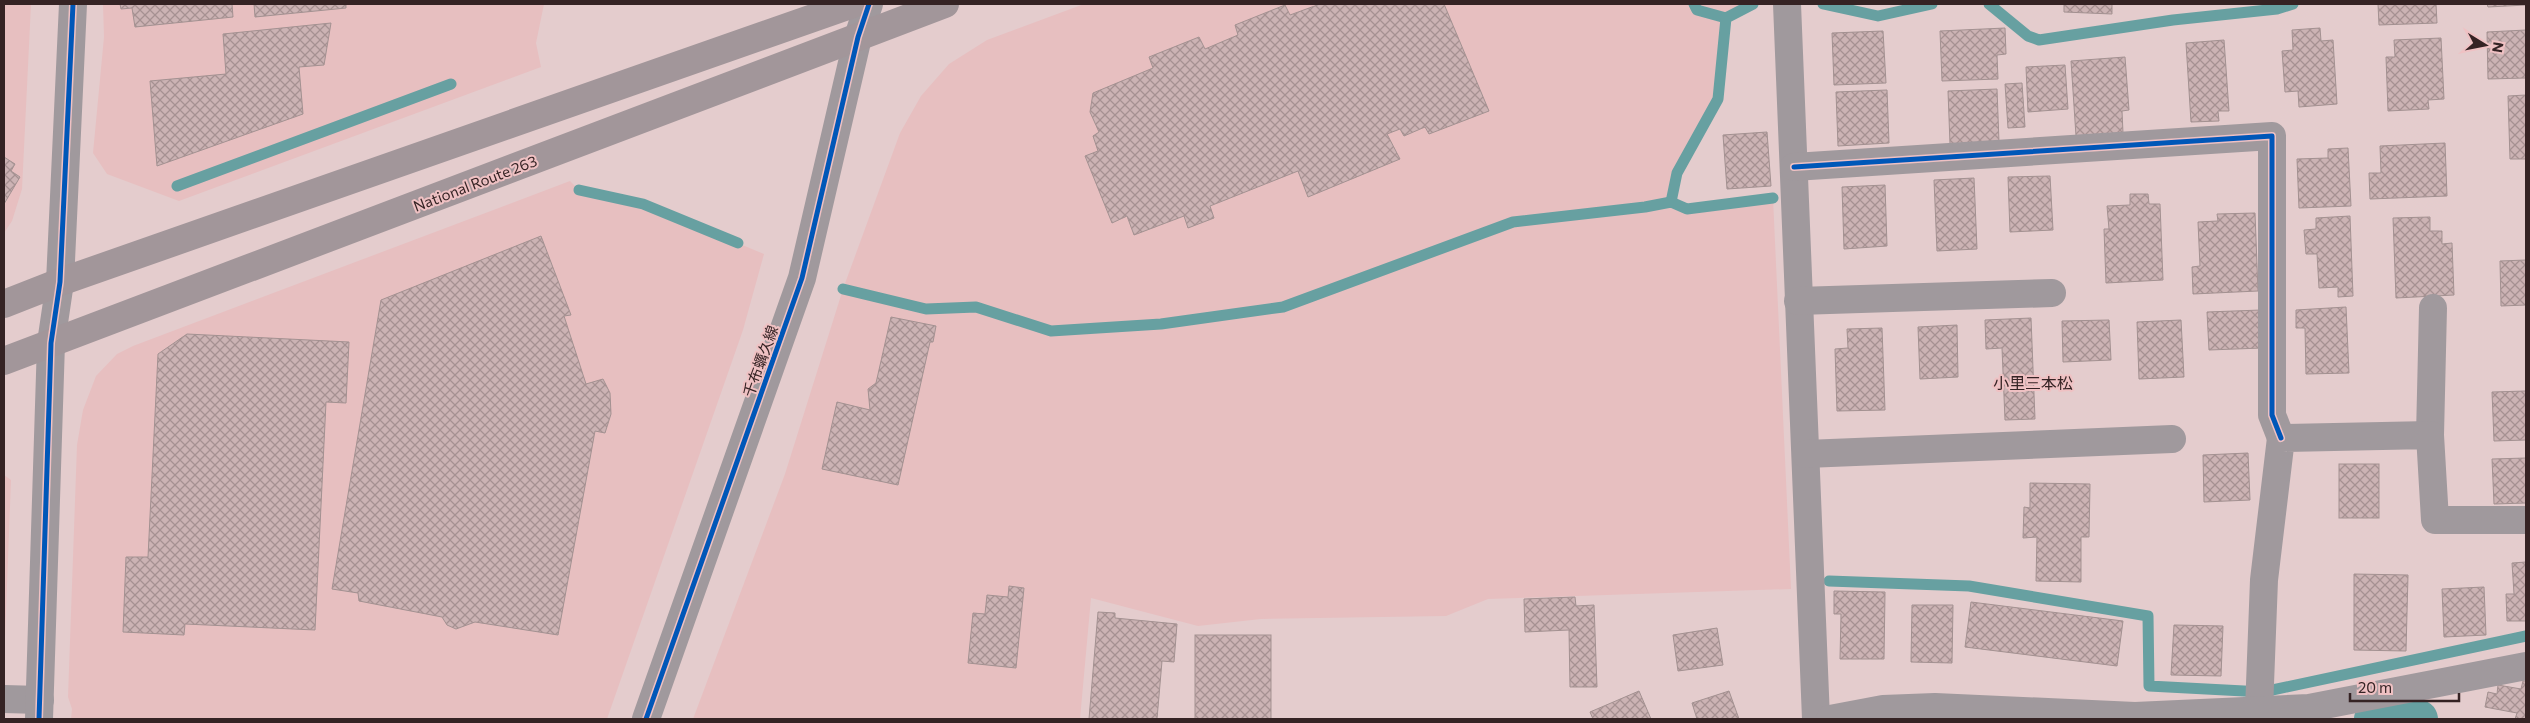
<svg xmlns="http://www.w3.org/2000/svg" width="2530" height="723" viewBox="0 0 2530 723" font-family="Commissioner,'Noto Sans JP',sans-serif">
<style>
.built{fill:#e7bfc0}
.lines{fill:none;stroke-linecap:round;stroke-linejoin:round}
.stream{stroke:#67a0a1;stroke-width:11}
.canal{stroke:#67a0a1;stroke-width:38}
.building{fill:url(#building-cross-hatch);stroke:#a39191}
.minor{stroke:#a0999d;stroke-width:28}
.highway{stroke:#a2969a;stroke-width:28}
.cycleway-casing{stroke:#efc1c3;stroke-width:8}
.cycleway{stroke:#0057b8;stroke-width:5}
.labels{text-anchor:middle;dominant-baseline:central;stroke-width:4;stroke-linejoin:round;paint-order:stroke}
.street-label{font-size:15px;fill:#352324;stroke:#efc1c3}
.neighbourhood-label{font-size:16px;fill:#352324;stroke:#efc1c3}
</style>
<defs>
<pattern id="building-cross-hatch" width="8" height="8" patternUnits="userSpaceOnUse" patternTransform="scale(1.25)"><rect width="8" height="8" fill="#ccb3b4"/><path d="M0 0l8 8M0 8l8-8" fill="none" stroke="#a69192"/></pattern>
</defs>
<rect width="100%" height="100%" fill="#e4cccd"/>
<g class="built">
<path d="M 4,4 L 31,4 L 22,189 L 12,221 L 4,233 Z"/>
<path d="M 103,4 L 544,4 L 536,43 L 541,67 L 179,201 L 107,174 L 93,153 L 104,37 Z"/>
<path d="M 1084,4 L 1753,4 L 1726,18 L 1718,99 L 1677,173 L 1671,201 L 1687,209 L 1773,198 L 1791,589 L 1488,599 L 1446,616 L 1261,619 L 1198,626 L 1091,598 L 1080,719 L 693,719 L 785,474 L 843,289 L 900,133 L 921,96 L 949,64 L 987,40 Z"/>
<path d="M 570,181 L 579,190 L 643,204 L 764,254 L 743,330 L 607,719 L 71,719 L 72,709 L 68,697 L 77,445 L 83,410 L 96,376 L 117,354 L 133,346 Z"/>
<path d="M 4,475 L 11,480 L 4,663 Z"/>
</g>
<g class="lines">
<g class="stream">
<path d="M 1694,4 L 1697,10 L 1726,18"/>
<path d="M 1823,4 L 1878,16 L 1932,4"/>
<path d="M 1989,4 L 2028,36 L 2039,40 L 2173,20 L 2277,9 L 2293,4"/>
<path d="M 177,186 L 451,84"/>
<path d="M 579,190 L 643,204 L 738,243"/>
<path d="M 1671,202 L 1677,173 L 1718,99 L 1726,18 L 1753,4"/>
<path d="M 843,289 L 926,309 L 976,307 L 1051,331 L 1161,324 L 1283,307 L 1513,222 L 1645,207 L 1671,202 L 1687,209 L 1773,198"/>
<path d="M 1829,581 L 1969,586 L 2148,616 L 2149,686 L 2263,692 L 2526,636"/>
</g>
<path class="canal" d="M 2373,719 L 2401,714 L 2419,719"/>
</g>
<g class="building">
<path d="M 120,4 L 232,4 L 233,17 L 135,27 L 132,8 L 121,9 Z"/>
<path d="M 254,4 L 346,4 L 346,8 L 255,17 Z"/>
<path d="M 1320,4 L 1444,4 L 1489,111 L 1429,134 L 1425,127 L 1404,136 L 1400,129 L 1387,134 L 1400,159 L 1308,197 L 1298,171 L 1210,206 L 1214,218 L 1188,228 L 1184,216 L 1134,235 L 1127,216 L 1112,223 L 1085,156 L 1098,151 L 1093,136 L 1099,132 L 1090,112 L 1093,93 L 1153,68 L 1149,57 L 1199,37 L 1205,49 L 1238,35 L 1235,25 L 1285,5 L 1290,15 Z"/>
<path d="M 2064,4 L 2112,4 L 2112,14 L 2064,12 Z"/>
<path d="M 2378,4 L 2436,4 L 2437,23 L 2379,25 Z"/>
<path d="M 2487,4 L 2526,4 L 2526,5 L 2488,7 Z"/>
<path d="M 331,23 L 324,65 L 299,67 L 303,114 L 157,166 L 150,81 L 226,74 L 223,34 Z"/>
<path d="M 2005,28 L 2006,54 L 1997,55 L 1998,79 L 1942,81 L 1940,31 Z"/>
<path d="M 2320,28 L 2321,41 L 2333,40 L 2337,104 L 2299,107 L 2298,91 L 2285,92 L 2282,51 L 2293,50 L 2292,30 Z"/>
<path d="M 2526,30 L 2526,78 L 2488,79 L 2487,32 Z"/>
<path d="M 1883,31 L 1886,83 L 1834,85 L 1832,33 Z"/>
<path d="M 2441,38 L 2444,99 L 2428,100 L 2429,109 L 2388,111 L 2386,57 L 2395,57 L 2394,40 Z"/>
<path d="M 2224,40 L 2229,111 L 2218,111 L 2219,121 L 2191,122 L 2186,43 Z"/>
<path d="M 2125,57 L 2129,110 L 2122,111 L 2123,133 L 2076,136 L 2071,61 Z"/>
<path d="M 2065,65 L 2068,109 L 2028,112 L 2026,67 Z"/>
<path d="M 2022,83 L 2025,127 L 2008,128 L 2005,84 Z"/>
<path d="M 1997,89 L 1999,142 L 1950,144 L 1948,91 Z"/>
<path d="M 1887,90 L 1889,143 L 1838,146 L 1836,92 Z"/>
<path d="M 2526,95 L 2526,159 L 2510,159 L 2508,96 Z"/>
<path d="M 1767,132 L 1771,186 L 1727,189 L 1723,135 Z"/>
<path d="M 2445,143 L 2447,196 L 2370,199 L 2369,173 L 2381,173 L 2380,146 Z"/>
<path d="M 2348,148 L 2351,206 L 2299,208 L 2297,159 L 2328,158 L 2328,149 Z"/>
<path d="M 4,157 L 15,164 L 11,171 L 20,177 L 4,204 Z"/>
<path d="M 2050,176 L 2053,230 L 2010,232 L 2008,177 Z"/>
<path d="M 1974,178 L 1977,249 L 1937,251 L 1934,180 Z"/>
<path d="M 1885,185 L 1887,246 L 1844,249 L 1842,187 Z"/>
<path d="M 2130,194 L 2148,194 L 2149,204 L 2160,204 L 2163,280 L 2106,283 L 2104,229 L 2109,229 L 2107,206 L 2130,205 Z"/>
<path d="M 2255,213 L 2258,291 L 2193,294 L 2192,267 L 2200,266 L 2198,222 L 2218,221 L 2217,214 Z"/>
<path d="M 2350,216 L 2353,296 L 2338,297 L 2338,287 L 2319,288 L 2317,254 L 2306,254 L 2304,230 L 2316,229 L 2316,218 Z"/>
<path d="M 2430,217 L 2430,231 L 2442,231 L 2442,244 L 2452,243 L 2454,295 L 2396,298 L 2393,218 Z"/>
<path d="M 541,236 L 571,315 L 564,316 L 586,384 L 603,379 L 610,393 L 611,414 L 605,433 L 595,431 L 558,635 L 475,622 L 456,629 L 447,625 L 442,617 L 359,601 L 358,593 L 332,589 L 381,300 Z"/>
<path d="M 2526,260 L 2526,305 L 2501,306 L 2500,261 Z"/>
<path d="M 2346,307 L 2349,373 L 2306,374 L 2305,328 L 2296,328 L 2296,310 Z"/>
<path d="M 2261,310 L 2262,348 L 2209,350 L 2207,312 Z"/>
<path d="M 891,317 L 936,326 L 933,342 L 930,342 L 898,485 L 822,469 L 837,402 L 870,410 L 868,389 L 876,383 Z"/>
<path d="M 2031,318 L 2035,419 L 2005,420 L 2002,348 L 1986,349 L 1985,320 Z"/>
<path d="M 2109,320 L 2111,360 L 2063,362 L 2062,321 Z"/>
<path d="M 2181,320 L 2184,377 L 2139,379 L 2137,322 Z"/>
<path d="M 1957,325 L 1958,377 L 1920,379 L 1918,327 Z"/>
<path d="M 1882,328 L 1885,410 L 1837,411 L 1835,349 L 1848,348 L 1847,329 Z"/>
<path d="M 187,334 L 349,342 L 346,403 L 326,402 L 315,630 L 185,624 L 184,635 L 123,632 L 126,557 L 148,557 L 158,354 Z"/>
<path d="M 2526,391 L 2526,440 L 2494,441 L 2492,392 Z"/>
<path d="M 2248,453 L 2250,500 L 2204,502 L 2203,455 Z"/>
<path d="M 2526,458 L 2526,503 L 2494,504 L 2492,459 Z"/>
<rect x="2339" y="464" width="40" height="54"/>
<path d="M 2030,483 L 2090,484 L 2089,537 L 2081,537 L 2081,582 L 2036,581 L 2037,537 L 2023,538 L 2024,507 L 2030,508 Z"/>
<path d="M 2526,562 L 2526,621 L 2507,621 L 2506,594 L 2514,594 L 2512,563 Z"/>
<path d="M 2354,574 L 2408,575 L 2406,651 L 2354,650 Z"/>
<path d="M 1009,586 L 1024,588 L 1016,668 L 968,663 L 973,613 L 985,614 L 987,595 L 1008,597 Z"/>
<path d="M 2484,587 L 2486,635 L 2444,637 L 2442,589 Z"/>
<path d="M 1834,591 L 1885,592 L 1884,659 L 1840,659 L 1841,614 L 1834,614 Z"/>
<path d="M 1575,597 L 1576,606 L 1594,605 L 1597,687 L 1570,687 L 1569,630 L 1525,632 L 1524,599 Z"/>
<path d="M 1971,602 L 2123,621 L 2117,666 L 1965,647 Z"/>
<path d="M 1912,605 L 1953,605 L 1952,663 L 1911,662 Z"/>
<path d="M 1098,612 L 1115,613 L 1115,618 L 1177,624 L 1174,662 L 1162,661 L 1157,719 L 1089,719 Z"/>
<path d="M 2174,625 L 2223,626 L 2221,676 L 2171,675 Z"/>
<path d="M 1717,628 L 1723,665 L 1678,671 L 1673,635 Z"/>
<rect x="1195" y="635" width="76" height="84"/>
<path d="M 2523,681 L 2526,681 L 2526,719 L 2515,719 L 2517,713 L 2485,707 L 2488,692 L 2497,694 L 2498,685 L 2521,689 Z"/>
<path d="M 1639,691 L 1651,719 L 1593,719 L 1590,712 Z"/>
<path d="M 1729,691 L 1739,719 L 1697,719 L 1692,703 Z"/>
</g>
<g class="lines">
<g class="minor">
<path d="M 1787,4 L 1816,719"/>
<path d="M 1794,167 L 2272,136 L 2272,415 L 2281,438"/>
<path d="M 1798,301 L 2052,293"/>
<path d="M 2430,435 L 2433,308"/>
<path d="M 1806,454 L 2172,439"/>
<path d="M 4,699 L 40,700"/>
<path d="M 2259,710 L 2264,580 L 2281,438 L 2430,435 L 2435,520 L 2526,520"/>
<path d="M 39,719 L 51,343 L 60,282 L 73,4"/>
<path d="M 646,719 L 802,278 L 858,37 L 869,4"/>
<path d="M 1830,719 L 1883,709 L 1935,707 L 2135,716 L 2309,708 L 2526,666"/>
</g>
<g class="highway">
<path d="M 4,304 L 60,282 L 853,4"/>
<path d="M 4,361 L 945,4"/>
</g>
<defs>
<g id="cycleway">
<path d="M 1794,167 L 2272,136 L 2272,415 L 2281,438"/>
<path d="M 39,719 L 51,343 L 60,282 L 73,4"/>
<path d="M 646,719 L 802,278 L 858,37 L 869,4"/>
</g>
</defs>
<use href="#cycleway" class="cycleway-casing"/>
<use href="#cycleway" class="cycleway"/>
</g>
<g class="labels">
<g class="street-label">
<text transform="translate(475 183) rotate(-21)">National Route 263</text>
<text transform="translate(760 361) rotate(-70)">千布蠣久線</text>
</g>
<g class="neighbourhood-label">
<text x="2033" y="382">小里三本松</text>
</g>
</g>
<rect width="2530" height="723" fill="none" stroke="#352324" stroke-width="10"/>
<g transform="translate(2485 45) rotate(100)" stroke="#efc1c3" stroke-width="4" paint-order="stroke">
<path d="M0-4L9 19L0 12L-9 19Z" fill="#352324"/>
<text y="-8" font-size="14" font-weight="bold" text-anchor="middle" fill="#352324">N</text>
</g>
<path d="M2350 693v8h109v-8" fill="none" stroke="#352324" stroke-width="2.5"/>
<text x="2358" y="693" font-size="15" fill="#352324" stroke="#efc1c3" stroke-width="4" paint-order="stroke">20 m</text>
</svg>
